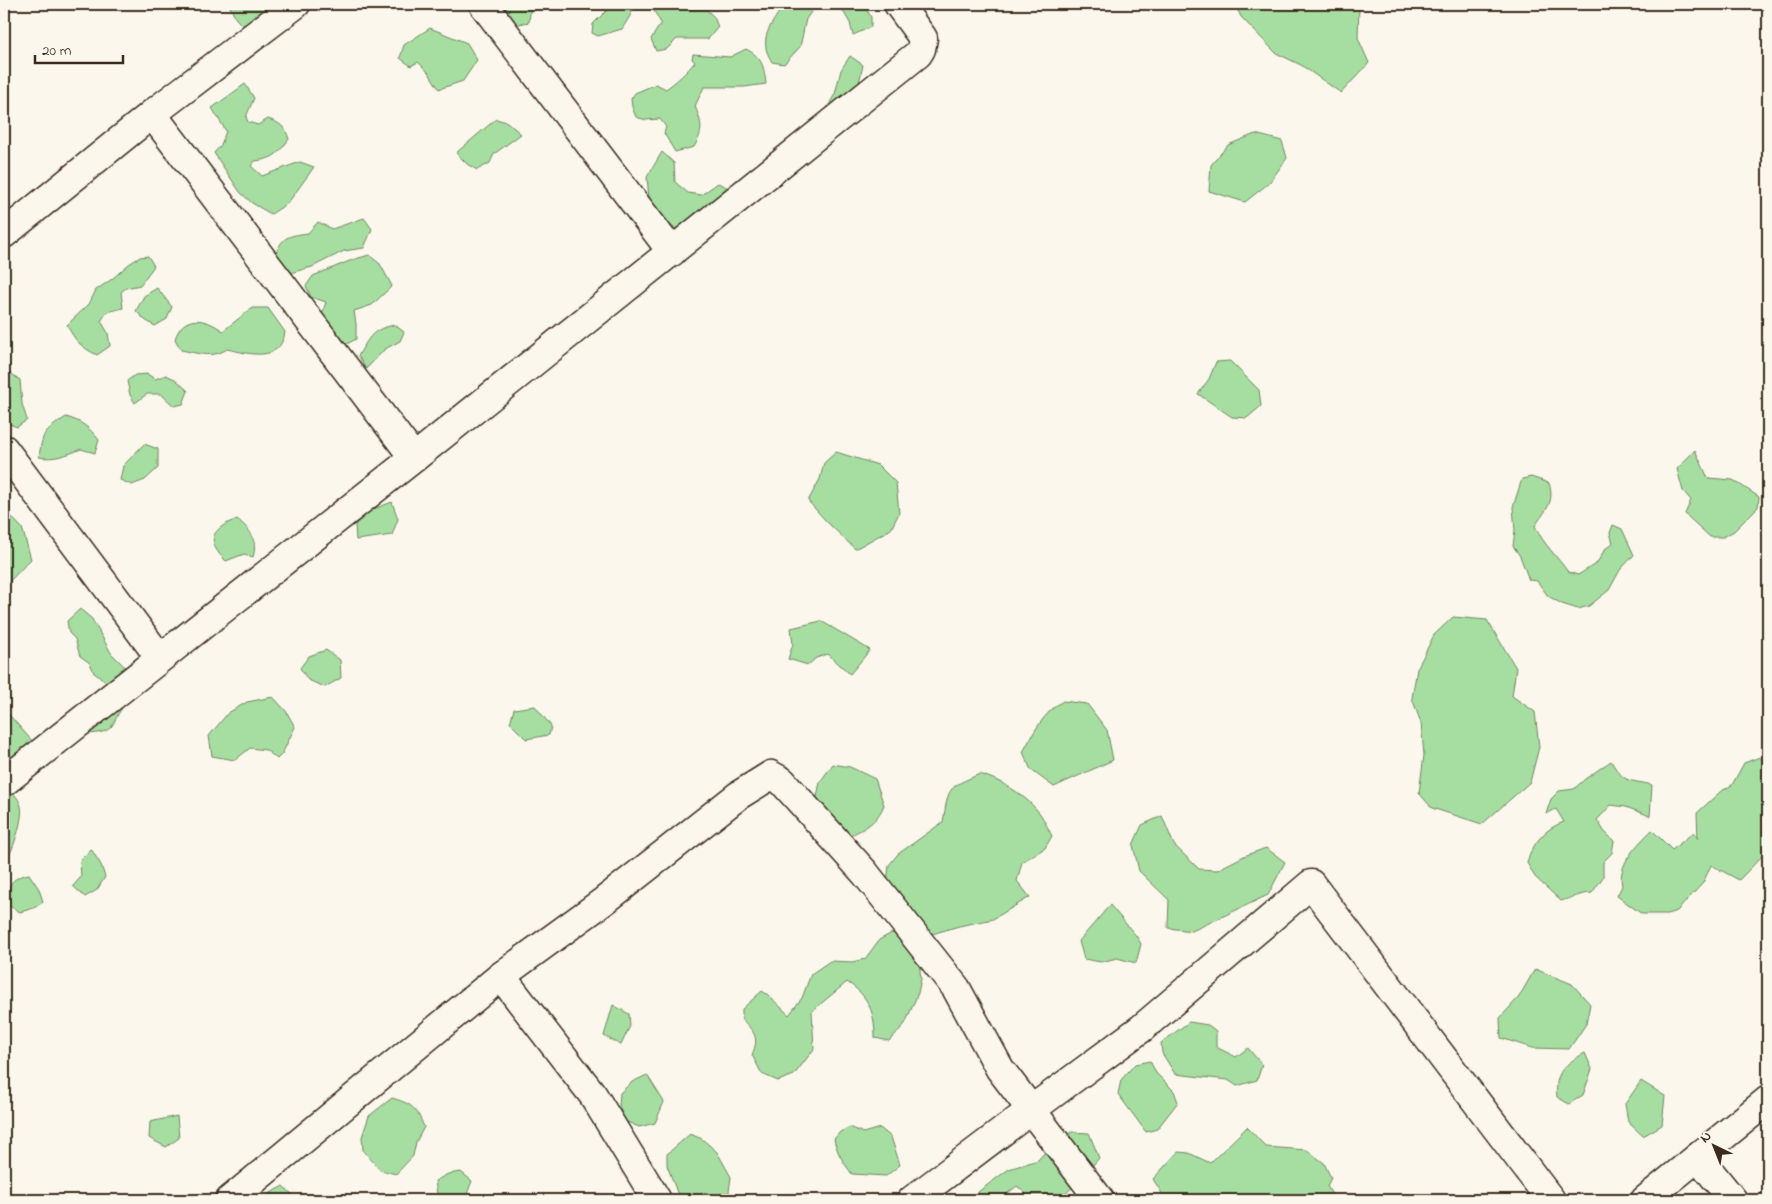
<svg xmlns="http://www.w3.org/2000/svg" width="1772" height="1204" viewBox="0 0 1772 1204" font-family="'Indie Flower',sans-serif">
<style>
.green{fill:#a6dea2;stroke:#708460}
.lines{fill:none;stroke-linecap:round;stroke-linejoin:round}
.minor-casing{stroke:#3b2a1e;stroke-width:31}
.minor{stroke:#fbf7ec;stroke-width:28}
</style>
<rect width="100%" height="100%" fill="#fbf7ec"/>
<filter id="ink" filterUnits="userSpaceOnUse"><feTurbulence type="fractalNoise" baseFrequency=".02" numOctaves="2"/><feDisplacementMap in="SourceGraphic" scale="10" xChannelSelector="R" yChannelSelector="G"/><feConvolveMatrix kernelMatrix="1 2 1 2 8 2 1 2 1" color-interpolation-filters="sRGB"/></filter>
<g filter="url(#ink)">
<g class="green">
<path d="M 231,4 L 267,4 L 269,8 L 261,21 L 242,25 L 236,19 L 230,7 Z"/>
<path d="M 504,4 L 531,4 L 529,22 L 514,25 Z"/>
<path d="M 609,4 L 629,4 L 633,11 L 622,29 L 598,36 L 592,33 L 593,24 L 608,9 Z"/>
<path d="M 650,4 L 672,4 L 673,6 C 684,10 694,10 706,9 L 714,17 L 718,27 L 708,39 L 677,39 L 667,49 L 656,51 L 651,39 L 661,23 Z"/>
<path d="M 783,4 L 817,4 L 806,19 L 800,47 L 784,64 L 772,62 C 770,58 766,52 766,47 C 763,30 777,19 783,4 Z"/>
<path d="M 839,4 L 863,4 L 871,17 L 871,27 L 853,35 L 850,23 Z"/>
<path d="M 1235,4 L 1359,4 L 1358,38 L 1369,63 L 1341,93 L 1301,65 L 1276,53 L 1241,17 Z"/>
<path d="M 430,28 L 467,43 L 477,60 L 463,81 L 439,89 L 429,73 L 418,62 L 411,66 L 400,58 L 404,45 Z"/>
<path d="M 746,49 C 762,57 764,66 766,84 L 744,87 L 704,87 L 695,106 C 702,124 704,130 694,147 L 675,152 L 664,133 L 666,127 L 660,119 L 646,120 L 636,117 L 632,107 L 631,99 L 635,93 L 656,84 L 666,89 C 677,81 686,73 695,62 L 692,59 L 693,54 L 730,57 Z"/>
<path d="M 850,56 L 863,65 L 858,87 L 838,111 L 827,108 L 835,94 L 841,70 Z"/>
<path d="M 245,84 L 254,98 L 246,117 L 248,122 L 258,125 L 268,119 C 280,123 285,126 289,139 C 278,154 274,159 255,161 L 251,166 L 262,176 L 300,162 L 314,167 L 288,203 L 271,214 L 252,203 L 240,192 L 214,153 L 221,145 L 226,131 L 212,108 Z"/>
<path d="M 496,119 L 507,122 L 521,134 L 494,154 L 490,163 L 477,170 L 467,164 L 456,153 Z"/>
<path d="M 1255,134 L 1282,141 L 1287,158 L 1269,183 L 1245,202 L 1209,191 L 1211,165 L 1228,145 Z"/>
<path d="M 662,152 L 674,163 L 675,182 L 688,193 L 701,195 L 718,183 L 737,192 L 682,233 L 665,222 L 649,198 L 647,177 Z"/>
<path d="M 364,218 L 372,229 L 364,248 L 344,251 L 312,267 L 290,273 L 274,258 C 282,236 287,236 308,233 L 318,222 L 332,229 Z"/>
<path d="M 369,255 L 380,264 L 392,286 L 372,305 L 354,311 L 356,324 L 356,339 L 345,345 L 324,322 L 322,314 L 326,302 L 311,297 L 306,286 L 313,276 L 352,260 Z"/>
<path d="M 148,256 L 154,266 L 140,285 L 126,288 L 121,292 L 123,308 L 107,312 L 101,321 L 108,333 L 110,346 L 97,355 C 81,347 75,341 67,325 L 89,304 L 96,290 L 112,279 L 129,264 L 140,257 Z"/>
<path d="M 157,288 L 172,307 L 167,319 L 155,326 L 145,320 L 136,311 L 144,296 Z"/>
<path d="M 252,308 L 268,308 L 285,332 C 280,363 250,354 227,349 C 212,359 198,353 181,350 L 175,339 C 183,313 206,318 223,331 Z"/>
<path d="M 395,325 L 404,332 L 400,341 L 385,349 L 366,369 L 358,356 C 370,336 372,329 395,325 Z"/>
<path d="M 1230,361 L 1259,390 L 1261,406 L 1247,418 L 1232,417 L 1198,394 L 1209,379 L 1216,362 Z"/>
<path d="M 4,373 L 10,373 L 20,380 L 22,404 L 27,420 L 17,427 L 4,422 Z"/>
<path d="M 147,374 L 155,379 L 166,375 L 175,379 L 188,391 L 183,404 L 174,406 L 161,394 L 147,394 L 135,403 L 130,395 L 127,381 L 135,375 Z"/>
<path d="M 66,417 C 81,421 89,427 99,440 L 95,453 L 81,449 C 67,455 53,460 39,457 C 43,430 44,432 66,417 Z"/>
<path d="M 144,444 L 158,449 L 158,468 L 145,480 L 132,485 L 120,480 L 123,466 Z"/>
<path d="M 1695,450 L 1708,478 L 1733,480 L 1759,497 L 1758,507 L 1734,531 L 1723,537 L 1710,537 L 1685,514 L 1691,500 L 1683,491 L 1677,469 Z"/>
<path d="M 836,452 L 878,465 L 896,483 L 899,513 L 891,529 L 855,549 L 827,522 L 808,501 L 820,479 L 824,463 Z"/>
<path d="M 1531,477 L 1549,483 C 1555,503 1546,509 1535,526 C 1543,544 1557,556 1568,572 L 1578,575 L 1597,563 L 1605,549 L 1613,543 L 1610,533 L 1613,525 L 1622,529 L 1634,555 L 1620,570 L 1609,590 L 1589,606 L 1578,609 L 1562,604 L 1548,596 L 1537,581 L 1529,580 L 1520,556 L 1513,546 L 1515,530 L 1513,507 L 1522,479 Z"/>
<path d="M 392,502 L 398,519 L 392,535 L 356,540 L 355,525 L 371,510 Z"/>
<path d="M 5,510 L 22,528 L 31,559 L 4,587 Z"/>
<path d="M 237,519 C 250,529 258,540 253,557 L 244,554 L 226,561 C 205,541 211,529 237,519 Z"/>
<path d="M 80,609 L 92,619 L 111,653 L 126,668 L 110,684 L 94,673 L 90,663 L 80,656 L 75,639 L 69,633 L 67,621 Z"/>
<path d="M 1453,617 L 1487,620 L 1516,668 L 1512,696 L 1535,712 L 1539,747 L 1530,782 L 1482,824 L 1432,808 L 1419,793 L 1424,755 L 1421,723 L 1412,698 L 1417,669 L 1434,635 Z"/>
<path d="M 821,621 L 870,650 L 850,674 L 828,654 L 816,658 L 808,665 L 788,659 L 793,644 L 791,628 Z"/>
<path d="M 326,650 L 340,660 L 341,678 L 325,687 L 308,680 L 300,668 L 309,656 Z"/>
<path d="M 273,697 L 286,711 L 295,727 L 282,754 L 277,759 L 266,750 L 250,748 L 235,760 L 212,756 L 209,736 L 228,713 L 247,702 Z"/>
<path d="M 1063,701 L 1087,704 L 1107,730 L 1113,760 L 1054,787 L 1031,770 L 1023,752 C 1034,732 1044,712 1063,701 Z"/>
<path d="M 126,703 C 108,724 120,733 85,734 Z"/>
<path d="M 535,706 L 551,726 L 549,735 L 526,739 L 510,723 L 514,709 Z"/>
<path d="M 4,709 L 33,742 L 25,762 L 4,762 Z"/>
<path d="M 1760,757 L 1768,767 L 1768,850 L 1739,880 L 1711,865 L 1703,883 L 1677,911 L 1667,914 L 1642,914 L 1617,896 L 1622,886 C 1617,864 1637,845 1652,830 L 1672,850 L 1694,832 L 1698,839 L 1697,813 L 1720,792 L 1732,785 L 1744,763 Z"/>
<path d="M 1611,761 C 1625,785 1629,779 1652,785 L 1650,816 L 1626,807 L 1611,805 L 1597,820 L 1604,831 L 1614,841 L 1612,853 L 1603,862 L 1603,877 L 1592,893 L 1583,894 L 1561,901 L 1535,877 L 1527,863 C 1532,844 1545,828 1564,822 L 1556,809 L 1546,814 L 1551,799 L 1559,791 L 1574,789 L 1585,779 Z"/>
<path d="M 833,764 L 850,767 L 875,779 L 884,805 C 874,830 851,834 829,843 L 811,826 L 820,782 Z"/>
<path d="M 980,774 C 1001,781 1021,792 1036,809 C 1043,816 1047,827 1052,836 L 1045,848 L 1022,862 L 1017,881 L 1030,897 L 993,919 L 959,926 L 932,934 L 901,912 L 886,892 L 889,865 L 898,854 L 943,822 C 949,787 946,788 980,774 Z"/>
<path d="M 7,787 C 13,793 19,798 21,806 C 24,817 14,846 9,856 L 4,855 L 4,789 Z"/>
<path d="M 1162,816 L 1174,845 L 1199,869 L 1217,870 L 1244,856 L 1266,848 L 1285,862 L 1268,895 L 1192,931 L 1168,928 L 1169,900 L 1139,871 L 1133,845 L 1142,825 Z"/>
<path d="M 91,849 L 101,865 L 105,877 L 97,890 L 85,897 L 73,886 L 81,877 L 80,860 Z"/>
<path d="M 29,874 L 39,889 L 43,902 L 34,908 L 20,912 L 4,903 C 8,886 11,877 29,874 Z"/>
<path d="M 1110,905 L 1137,937 L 1141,944 L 1136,963 L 1117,958 L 1101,962 L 1084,959 L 1079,941 Z"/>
<path d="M 892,933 L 907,940 L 919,962 L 921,979 L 918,993 L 905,1024 L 889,1041 L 875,1038 C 875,1013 869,996 847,982 L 812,1011 L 814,1049 L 794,1075 L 778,1081 L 762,1074 L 752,1055 C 760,1036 754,1033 742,1019 L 742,1009 L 762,991 L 768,995 L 789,1015 L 802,998 L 811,974 L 830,961 L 852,962 L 865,959 L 879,940 Z"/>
<path d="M 1535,969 L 1572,984 L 1590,1004 L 1586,1024 L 1569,1049 L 1532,1048 L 1501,1038 L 1500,1018 L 1519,997 Z"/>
<path d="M 613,1005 L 629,1014 L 630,1026 L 621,1045 L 604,1036 Z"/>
<path d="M 1189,1022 L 1208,1025 L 1216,1031 L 1216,1047 L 1236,1057 L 1248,1048 L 1262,1065 L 1257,1080 L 1237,1086 L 1228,1080 L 1175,1074 L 1162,1053 L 1161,1043 Z"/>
<path d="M 1585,1053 L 1592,1069 L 1583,1095 L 1569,1104 L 1557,1097 C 1554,1072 1565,1064 1585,1053 Z"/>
<path d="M 1150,1061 L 1156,1073 L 1174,1091 L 1178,1102 L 1157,1129 L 1146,1132 L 1118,1094 L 1121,1080 L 1135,1064 Z"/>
<path d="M 647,1075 L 664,1102 L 655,1123 L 639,1127 L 625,1121 L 619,1106 L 620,1093 L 632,1082 Z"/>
<path d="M 1641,1081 L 1665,1096 L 1662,1125 L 1643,1136 L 1628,1122 L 1625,1104 Z"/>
<path d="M 392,1098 C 412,1104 416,1107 424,1127 L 416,1142 L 413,1156 L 396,1174 L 380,1170 L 363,1150 L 362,1137 L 369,1116 Z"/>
<path d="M 177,1116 L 179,1138 L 166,1147 L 149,1138 L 150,1122 Z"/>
<path d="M 850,1127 L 863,1133 L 880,1128 L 891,1137 L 900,1165 L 886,1176 L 852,1174 C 843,1162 837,1153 834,1139 L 840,1132 Z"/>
<path d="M 1247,1127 L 1266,1147 L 1307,1150 L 1324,1163 L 1331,1178 L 1327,1186 L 1335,1200 L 1166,1200 L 1153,1179 L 1178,1152 L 1189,1153 L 1210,1163 Z"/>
<path d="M 1071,1132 L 1089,1133 L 1099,1158 L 1081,1179 L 1059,1200 L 1033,1200 L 1017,1186 L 999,1200 L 982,1200 L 978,1192 L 1009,1169 L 1038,1160 L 1057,1138 Z"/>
<path d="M 690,1134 L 702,1139 L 717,1152 L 731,1177 L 728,1199 L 722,1200 L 683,1200 L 679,1198 L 667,1165 L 667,1154 Z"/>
<path d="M 461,1172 L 472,1181 L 467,1194 L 468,1200 L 438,1200 L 435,1181 L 448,1174 Z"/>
<path d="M 283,1186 L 294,1196 L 296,1200 L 266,1200 L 269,1194 Z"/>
</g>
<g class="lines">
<defs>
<g id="minor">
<path d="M 483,4 L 672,252"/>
<path d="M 152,114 L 414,458"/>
<path d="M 4,234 L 152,114 L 296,4"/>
<path d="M 4,449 L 160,658"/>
<path d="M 4,782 L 414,458 L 918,54 L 921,49 L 923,38 L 898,4"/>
<path d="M 501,976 L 593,1095 L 657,1200"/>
<path d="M 1698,1157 L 1733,1200"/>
<path d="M 230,1200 L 501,976 L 604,901 L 739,795 L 771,775 L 782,781 L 790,790 L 865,873 L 956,988 L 1000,1069 L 1100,1200"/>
<path d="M 912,1200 L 1031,1110 L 1142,1028 L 1311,884 L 1551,1200"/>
<path d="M 1645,1200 L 1768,1100"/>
</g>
</defs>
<use href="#minor" class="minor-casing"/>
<use href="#minor" class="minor"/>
</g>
</g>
<rect width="1772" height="1204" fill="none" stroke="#fbf7ec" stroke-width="20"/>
<rect x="10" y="10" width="1752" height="1184" fill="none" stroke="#3b2a1e" stroke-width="2" filter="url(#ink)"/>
<g transform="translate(1714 1146) rotate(317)" stroke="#fbf7ec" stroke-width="4" paint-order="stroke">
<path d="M0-4L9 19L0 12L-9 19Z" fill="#3b2a1e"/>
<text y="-8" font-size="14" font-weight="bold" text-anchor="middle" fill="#3b2a1e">N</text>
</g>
<path d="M35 55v8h88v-8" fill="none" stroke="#3b2a1e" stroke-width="2.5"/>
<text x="42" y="55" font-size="15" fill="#3b2a1e" stroke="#fbf7ec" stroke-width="4" paint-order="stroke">20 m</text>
</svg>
